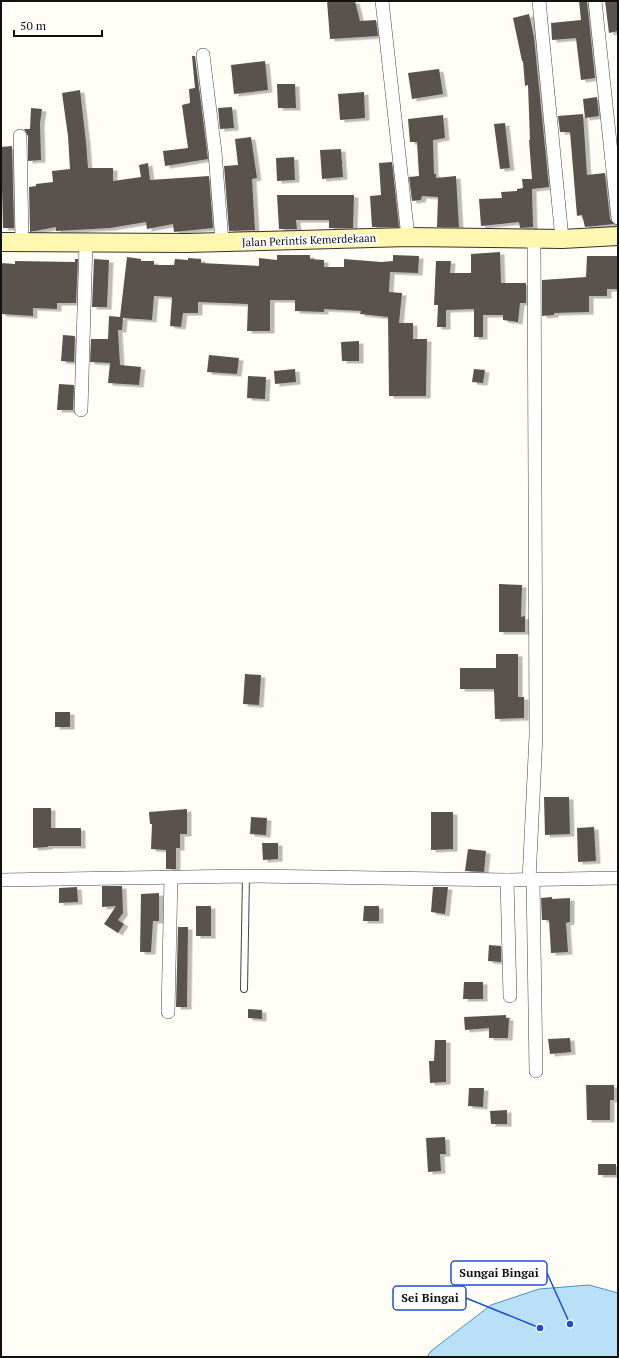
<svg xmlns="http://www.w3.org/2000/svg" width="619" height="1358" viewBox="0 0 619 1358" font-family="'PT Serif',serif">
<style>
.water{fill:#b9e0f7;stroke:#3f96cf}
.building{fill:#5a524d;filter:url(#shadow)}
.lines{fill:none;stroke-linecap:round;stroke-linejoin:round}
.lane-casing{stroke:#444;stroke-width:8}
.street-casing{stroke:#444;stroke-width:14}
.secondary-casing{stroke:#333;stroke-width:20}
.lane{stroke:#fff;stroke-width:6}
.street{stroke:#fff;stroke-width:13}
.secondary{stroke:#fff6b0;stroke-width:18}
.labels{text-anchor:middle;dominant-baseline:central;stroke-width:4;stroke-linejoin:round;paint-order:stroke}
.street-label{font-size:11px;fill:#111;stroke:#fff}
.leader{fill:none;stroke:#1d4ed8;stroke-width:1.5}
.callout-dot{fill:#1d4ed8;stroke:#fff;stroke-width:1.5}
.callout{fill:#fff;stroke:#1d4ed8;stroke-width:1.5}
.callout-label{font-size:12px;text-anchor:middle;font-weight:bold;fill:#111}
</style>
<defs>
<filter id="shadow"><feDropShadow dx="4.5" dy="2.5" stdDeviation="0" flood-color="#0004"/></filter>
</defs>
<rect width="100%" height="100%" fill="#fffdf5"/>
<path class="water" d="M 589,1285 L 618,1293 L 618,1357 L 427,1357 L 431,1351 L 491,1305 L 539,1289 Z"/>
<g class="building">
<path d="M 327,1 L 355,1 L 360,21 L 376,20 L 378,36 L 330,39 Z"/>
<path d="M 579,1 L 587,1 L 595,78 L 581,80 L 576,38 L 552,40 L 551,23 L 581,20 Z"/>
<path d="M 605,1 L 618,1 L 618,31 L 609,33 Z"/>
<path d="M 529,14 L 534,37 L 549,187 L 532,189 L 533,227 L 520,228 L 519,222 L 481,226 L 479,199 L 502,198 L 501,192 L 517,191 L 517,189 L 523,188 L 522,179 L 532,179 L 529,140 L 530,140 L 528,85 L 525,86 L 523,61 L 522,61 L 513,18 Z"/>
<path d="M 192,56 L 195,56 L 208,159 L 165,166 L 163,151 L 188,148 L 182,105 L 190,103 L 189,89 L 195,88 Z"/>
<path d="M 265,61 L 268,90 L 234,94 L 231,65 Z"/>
<path d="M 439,69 L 443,94 L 412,99 L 408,73 Z"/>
<path d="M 277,84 L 295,84 L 296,108 L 278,108 Z"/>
<path d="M 80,90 L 86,142 L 88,168 L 113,168 L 113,181 L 141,177 L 139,165 L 148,163 L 150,180 L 209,176 L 213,228 L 174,232 L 173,224 L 147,229 L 146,222 L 110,228 L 56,231 L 56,227 L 30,232 L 29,187 L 36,186 L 36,184 L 53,182 L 52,171 L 70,169 L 68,136 L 62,93 Z"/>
<path d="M 364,92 L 365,118 L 340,120 L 338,94 Z"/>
<path d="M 597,97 L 599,116 L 585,118 L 583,99 Z"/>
<path d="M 232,107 L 234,128 L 220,129 L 218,108 Z"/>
<path d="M 31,108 L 42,109 L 40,123 L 41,160 L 28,161 L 28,136 L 24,129 L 30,129 Z"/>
<path d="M 583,114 L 587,175 L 605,173 L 610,219 L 614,224 L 585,227 L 582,215 L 577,216 L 570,132 L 560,132 L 558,116 Z"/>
<path d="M 443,115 L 445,138 L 433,140 L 434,174 L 436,174 L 436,178 L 456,176 L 459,227 L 437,227 L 438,197 L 422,196 L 421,200 L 412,201 L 409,177 L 419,176 L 417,142 L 410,142 L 408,119 Z"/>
<path d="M 505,123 L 510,168 L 500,169 L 494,124 Z"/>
<path d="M 251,137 L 257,178 L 252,179 L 255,230 L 229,231 L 224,166 L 238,165 L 235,139 Z"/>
<path d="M 12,146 L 14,228 L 3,228 L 1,147 Z"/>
<path d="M 341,149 L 343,177 L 322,179 L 320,150 Z"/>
<path d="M 294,157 L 295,180 L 277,181 L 276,158 Z"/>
<path d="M 392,162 L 399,227 L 372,227 L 370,196 L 381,195 L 379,163 Z"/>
<path d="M 277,195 L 354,195 L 353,228 L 329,228 L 329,220 L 296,220 L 297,229 L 279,229 Z"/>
<path d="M 500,252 L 501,283 L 526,283 L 526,303 L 520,303 L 518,322 L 503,320 L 503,315 L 483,315 L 483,337 L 474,337 L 474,309 L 446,310 L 446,327 L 437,327 L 438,305 L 434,305 L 436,261 L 451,261 L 450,273 L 471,273 L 471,254 Z"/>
<path d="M 277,255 L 310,255 L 310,259 L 324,260 L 324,267 L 344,267 L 344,259 L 381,262 L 393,261 L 393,255 L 419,256 L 418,273 L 390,272 L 389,292 L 402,293 L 399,323 L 413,323 L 413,339 L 427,339 L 426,396 L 389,396 L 388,317 L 360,314 L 361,311 L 324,309 L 324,312 L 295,311 L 295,300 L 270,300 L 270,331 L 247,331 L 248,304 L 198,302 L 198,313 L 183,313 L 181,327 L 170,326 L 172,297 L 154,296 L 152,320 L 123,318 L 122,330 L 118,330 L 120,365 L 141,367 L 139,385 L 108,383 L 110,363 L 90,362 L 91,339 L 108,339 L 109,316 L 120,317 L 127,257 L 141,259 L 141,261 L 154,261 L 154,265 L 174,265 L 175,259 L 188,260 L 188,258 L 201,259 L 201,263 L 259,266 L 259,258 L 277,260 Z"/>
<path d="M 587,256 L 618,256 L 618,289 L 607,289 L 607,296 L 589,296 L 589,312 L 554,313 L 554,315 L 542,316 L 542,280 L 586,277 Z"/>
<path d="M 75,259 L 78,259 L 76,303 L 57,303 L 57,309 L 33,308 L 33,316 L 1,314 L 1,263 L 15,264 L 15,261 L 75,262 Z"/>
<path d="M 94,259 L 109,260 L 107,307 L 92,307 Z"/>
<path d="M 63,335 L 75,336 L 74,362 L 61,361 Z"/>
<path d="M 359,341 L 359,361 L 342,361 L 341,342 Z"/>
<path d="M 209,355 L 239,358 L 237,374 L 207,372 Z"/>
<path d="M 295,369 L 296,382 L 275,384 L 274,371 Z"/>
<path d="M 474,369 L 485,370 L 483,383 L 472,382 Z"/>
<path d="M 248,376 L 266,377 L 265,399 L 247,398 Z"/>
<path d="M 59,384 L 74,385 L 73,410 L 57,410 Z"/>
<path d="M 499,584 L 522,585 L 521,617 L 525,616 L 525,632 L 499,632 Z"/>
<path d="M 496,654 L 518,654 L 518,697 L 524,697 L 524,718 L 495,719 L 494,689 L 460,689 L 460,668 L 496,668 Z"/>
<path d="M 245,674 L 261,675 L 259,705 L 243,704 Z"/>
<rect x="55" y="712" width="15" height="15"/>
<path d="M 544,797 L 569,797 L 570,834 L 545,835 Z"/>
<path d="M 33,808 L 51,808 L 51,828 L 81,828 L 81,846 L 48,846 L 48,847 L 33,848 Z"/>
<path d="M 187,809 L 187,834 L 180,834 L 180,848 L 176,848 L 176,869 L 166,869 L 166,850 L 151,849 L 152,824 L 150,824 L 149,812 Z"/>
<path d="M 431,812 L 453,812 L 453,849 L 431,850 Z"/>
<path d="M 251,817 L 267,818 L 266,835 L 250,834 Z"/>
<path d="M 594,827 L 596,861 L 578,862 L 577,828 Z"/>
<path d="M 262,843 L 278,843 L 278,859 L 263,860 Z"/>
<path d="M 468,849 L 486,851 L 484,872 L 465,871 Z"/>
<path d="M 102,886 L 122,886 L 123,913 L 118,920 L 124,924 L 118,933 L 104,924 L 116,906 L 102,907 Z"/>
<path d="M 77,887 L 78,902 L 59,903 L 59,888 Z"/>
<path d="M 433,887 L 448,887 L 445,914 L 431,912 Z"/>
<path d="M 159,893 L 159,921 L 153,921 L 151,952 L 140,952 L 141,894 Z"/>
<path d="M 552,897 L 552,899 L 570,898 L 570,922 L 566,923 L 568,952 L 551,953 L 549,920 L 542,920 L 541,898 Z"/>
<rect x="196" y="906" width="15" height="30"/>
<path d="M 364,906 L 379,906 L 379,921 L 363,921 Z"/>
<path d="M 178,927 L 188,927 L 187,1007 L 176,1007 Z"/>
<path d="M 489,945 L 501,946 L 501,962 L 488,961 Z"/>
<path d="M 464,982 L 483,982 L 483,999 L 463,999 Z"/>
<path d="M 248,1009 L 262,1010 L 262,1019 L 248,1018 Z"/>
<path d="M 506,1015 L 506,1018 L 509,1018 L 508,1038 L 489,1038 L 489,1028 L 465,1030 L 464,1017 Z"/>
<path d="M 570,1038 L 571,1052 L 550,1054 L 548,1039 Z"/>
<path d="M 435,1040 L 446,1040 L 446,1082 L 430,1083 L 429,1061 L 434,1061 Z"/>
<path d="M 586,1085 L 614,1085 L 614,1100 L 610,1100 L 610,1120 L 587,1120 Z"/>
<path d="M 469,1088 L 484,1088 L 483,1107 L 468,1106 Z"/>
<path d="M 507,1110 L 507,1124 L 491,1124 L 490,1111 Z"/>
<path d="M 445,1137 L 446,1154 L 440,1154 L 441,1171 L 428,1172 L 426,1138 Z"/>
<rect x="598" y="1164" width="18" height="11"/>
</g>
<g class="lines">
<defs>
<path id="lane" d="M 244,989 L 246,876"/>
<g id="street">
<path d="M 382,1 L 408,237"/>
<path d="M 539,1 L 562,239"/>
<path d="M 595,1 L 618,218"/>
<path d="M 203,55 L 215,152 L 222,242"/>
<path d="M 20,136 L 22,241"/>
<path d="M 81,410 L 86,243"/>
<path d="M 1,880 L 246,876 L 507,880 L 618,878"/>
<path d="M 507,880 L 510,996"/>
<path d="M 529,880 L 536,735 L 534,238"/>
<path d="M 533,880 L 536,1071"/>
<path d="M 168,1012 L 171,877"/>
</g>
<path id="secondary" d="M 1,242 L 187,243 L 408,237 L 562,239 L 618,236"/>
</defs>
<use href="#lane" class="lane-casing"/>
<use href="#street" class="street-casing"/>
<use href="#secondary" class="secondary-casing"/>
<use href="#lane" class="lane"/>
<use href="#street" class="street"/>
<use href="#secondary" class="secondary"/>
</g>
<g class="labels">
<g class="street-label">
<text transform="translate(309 240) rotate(-2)">Jalan Perintis Kemerdekaan</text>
</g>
</g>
<path class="leader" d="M570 1324L547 1273M540 1328L466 1298"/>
<g class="callout-dot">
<circle cx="570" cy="1324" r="4"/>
<circle cx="540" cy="1328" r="4"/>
</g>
<g class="callout">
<rect x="451" y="1261" width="96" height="24" rx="4"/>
<rect x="393" y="1286" width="73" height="24" rx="4"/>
</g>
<g class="callout-label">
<text x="499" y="1277">Sungai Bingai</text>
<text x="430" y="1302">Sei Bingai</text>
</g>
<rect width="619" height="1358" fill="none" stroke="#111111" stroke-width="4"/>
<path d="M14 30v6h88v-6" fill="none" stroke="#111111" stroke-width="2"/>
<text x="20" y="30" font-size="12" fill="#111111" stroke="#ffffff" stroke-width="3" paint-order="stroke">50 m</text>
</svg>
